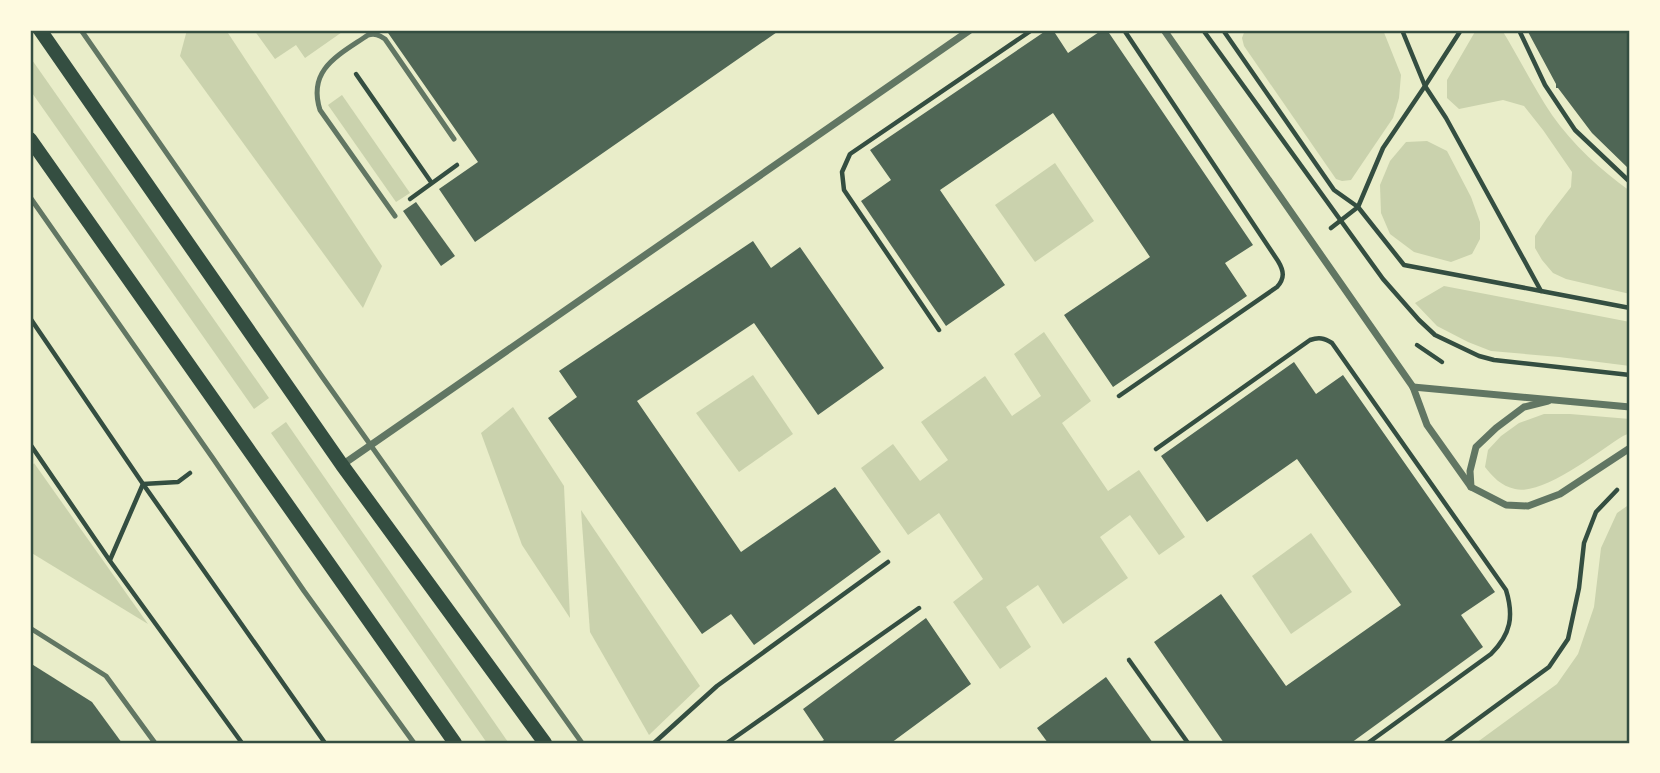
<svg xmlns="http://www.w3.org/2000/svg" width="1660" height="773" viewBox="0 0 1660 773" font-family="Georgia,serif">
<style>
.green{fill:#cad2ad}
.building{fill:#4f6655}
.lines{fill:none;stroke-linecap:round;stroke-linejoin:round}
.path{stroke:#344e41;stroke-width:4.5}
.service{stroke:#617663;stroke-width:5}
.minor{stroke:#617663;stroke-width:7}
.secondary{stroke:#344e41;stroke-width:14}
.neatline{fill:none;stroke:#344e41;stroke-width:2.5}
</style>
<rect width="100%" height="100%" fill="#e9edc9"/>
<g class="green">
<path d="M 187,30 L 226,30 L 382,266 L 363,308 L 180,56 Z"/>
<path d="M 254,30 L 345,30 L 305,58 L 296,45 L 275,59 Z"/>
<path d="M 1245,30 L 1383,30 L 1401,75 L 1399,98 L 1393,118 L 1351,180 L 1342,181 L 1336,179 L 1244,46 L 1242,38 Z"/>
<path d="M 1476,30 L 1502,30 C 1519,58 1534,88 1552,115 C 1573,145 1601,170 1630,191 L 1630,294 L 1566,279 L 1553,273 L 1542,260 L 1535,248 L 1535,236 L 1547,218 L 1571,187 L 1572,172 L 1543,130 L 1524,106 L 1503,100 L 1459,109 L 1447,98 L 1447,80 Z"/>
<path d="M 30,57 L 269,398 L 254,409 L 30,90 Z"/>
<path d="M 342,95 L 410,193 L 396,202 L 328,105 Z"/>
<path d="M 1427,141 L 1447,151 L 1471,197 L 1480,222 L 1480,239 L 1472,254 L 1451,262 L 1414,252 L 1390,234 L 1381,213 L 1380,185 L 1390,161 L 1406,142 Z"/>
<path d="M 1055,163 L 1094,221 L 1035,262 L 995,205 Z"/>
<path d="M 1444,286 L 1630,322 L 1630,366 L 1559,357 L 1491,351 L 1468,342 L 1437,326 L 1415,303 Z"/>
<path d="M 1044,332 L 1091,401 L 1062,423 L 1108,491 L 1139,470 L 1185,537 L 1159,555 L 1130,515 L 1100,537 L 1128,578 L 1063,624 L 1038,585 L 1006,607 L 1031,647 L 1000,669 L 953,602 L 983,579 L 939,513 L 908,535 L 861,468 L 893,444 L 920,481 L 948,460 L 921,422 L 985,376 L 1012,416 L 1041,396 L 1014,354 Z"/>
<path d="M 753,375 L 793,434 L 739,472 L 696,413 Z"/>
<path d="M 513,407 L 564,486 L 570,618 L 522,545 L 481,433 Z"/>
<path d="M 1544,414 L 1570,414 L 1630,419 L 1630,433 L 1623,436 C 1599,451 1543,496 1515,489 C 1501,486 1493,477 1485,467 L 1488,450 L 1501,436 L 1519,423 Z"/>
<path d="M 286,422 L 508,742 L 508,743 L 487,743 L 271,433 Z"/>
<path d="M 34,463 L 148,624 L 30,552 L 30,469 Z"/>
<path d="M 1630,504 L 1630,743 L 1476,743 L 1557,684 L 1578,654 L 1594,607 L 1601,548 L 1617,513 Z"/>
<path d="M 581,510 L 700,686 L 649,735 L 590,632 Z"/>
<path d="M 1311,533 L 1352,592 L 1291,634 L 1252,576 Z"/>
</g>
<g class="building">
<path d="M 386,30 L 780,30 L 475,242 L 439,189 L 478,162 Z"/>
<path d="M 1047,30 L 1053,30 L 1068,53 L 1102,30 L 1107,30 L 1253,245 L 1225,263 L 1247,296 L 1113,387 L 1064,315 L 1150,257 L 1053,113 L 940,190 L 1005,285 L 946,326 L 861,201 L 891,180 L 870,150 Z"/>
<path d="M 1527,30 L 1630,30 L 1630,170 L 1592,133 L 1558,88 L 1556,88 L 1556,84 Z"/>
<path d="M 416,202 L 455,256 L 441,266 L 403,211 Z"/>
<path d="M 753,241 L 771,268 L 800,247 L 884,368 L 818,415 L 754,323 L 637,401 L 741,552 L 835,487 L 881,552 L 754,645 L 731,614 L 702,634 L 548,418 L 577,397 L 559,371 Z"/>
<path d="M 1294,362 L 1316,394 L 1343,375 L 1495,592 L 1461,615 L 1483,647 L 1351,743 L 1283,743 L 1282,742 L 1224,743 L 1154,642 L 1221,594 L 1286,686 L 1401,605 L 1297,459 L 1207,522 L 1161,456 Z"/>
<path d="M 926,618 L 971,684 L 891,743 L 819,743 L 824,740 L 803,709 Z"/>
<path d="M 30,663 L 92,702 L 122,743 L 30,743 Z"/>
<path d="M 1106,677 L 1153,743 L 1048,743 L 1037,728 Z"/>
</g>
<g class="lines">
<g class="path">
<path d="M 1203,30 L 1383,279 L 1419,320 L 1435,335 L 1479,356 L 1494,360 L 1630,375"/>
<path d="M 1223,30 L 1334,190 L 1358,207 L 1331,228"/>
<path d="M 1402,30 L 1425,86 L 1446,118 L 1541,291 L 1630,308"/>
<path d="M 1461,30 L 1425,86 L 1383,148 L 1358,207 L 1404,265 L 1541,291"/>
<path d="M 1519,30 L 1545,85 L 1575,130 L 1630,182"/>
<path d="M 356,74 L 431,182"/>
<path d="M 410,199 L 457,165"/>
<path d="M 30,318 L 143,484 L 325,743"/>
<path d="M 939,330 L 844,190 L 842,172 L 850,154 L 1032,30"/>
<path d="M 1417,345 L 1442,362"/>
<path d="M 1119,396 L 1277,287 C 1285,278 1284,271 1278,261 L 1124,30"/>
<path d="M 30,444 L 110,561 L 242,743"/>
<path d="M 1156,449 L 1310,340 C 1319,337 1324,338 1332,343 L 1506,590 C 1514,616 1511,634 1491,654 L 1368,743"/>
<path d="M 110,560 L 143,484 L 178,482 L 190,473"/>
<path d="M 1129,660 L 1188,743"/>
<path d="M 654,743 L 717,686 L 888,562"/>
<path d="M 727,743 L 919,608"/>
<path d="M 1445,743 L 1549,667 L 1568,639 L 1579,588 L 1584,543 L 1596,512 L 1617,490"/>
</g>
<g class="service">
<path d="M 81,30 L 323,378 L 582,743"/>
<path d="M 30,197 L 212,457 L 304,591 L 414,743"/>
<path d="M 395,216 L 320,110 C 307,69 339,55 368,35 C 375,33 379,35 385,39 L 454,139"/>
<path d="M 30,628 L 106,676 L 155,743"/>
</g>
<g class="minor">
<path d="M 1164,30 L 1413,387 L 1427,425 L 1471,487 L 1506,505 L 1528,506 L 1560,494 L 1630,448"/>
<path d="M 1413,387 L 1630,407"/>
<path d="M 342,465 L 970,30"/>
<path d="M 1471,487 L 1470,471 L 1476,447 L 1496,428 L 1524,407 L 1548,401"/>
</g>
<g class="secondary">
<path d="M 40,30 L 342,465 L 545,743"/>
<path d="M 30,139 L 455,743"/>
</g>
</g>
<rect width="1660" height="773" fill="none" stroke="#fefae0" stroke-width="63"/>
<rect x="32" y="32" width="1596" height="710" class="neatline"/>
</svg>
